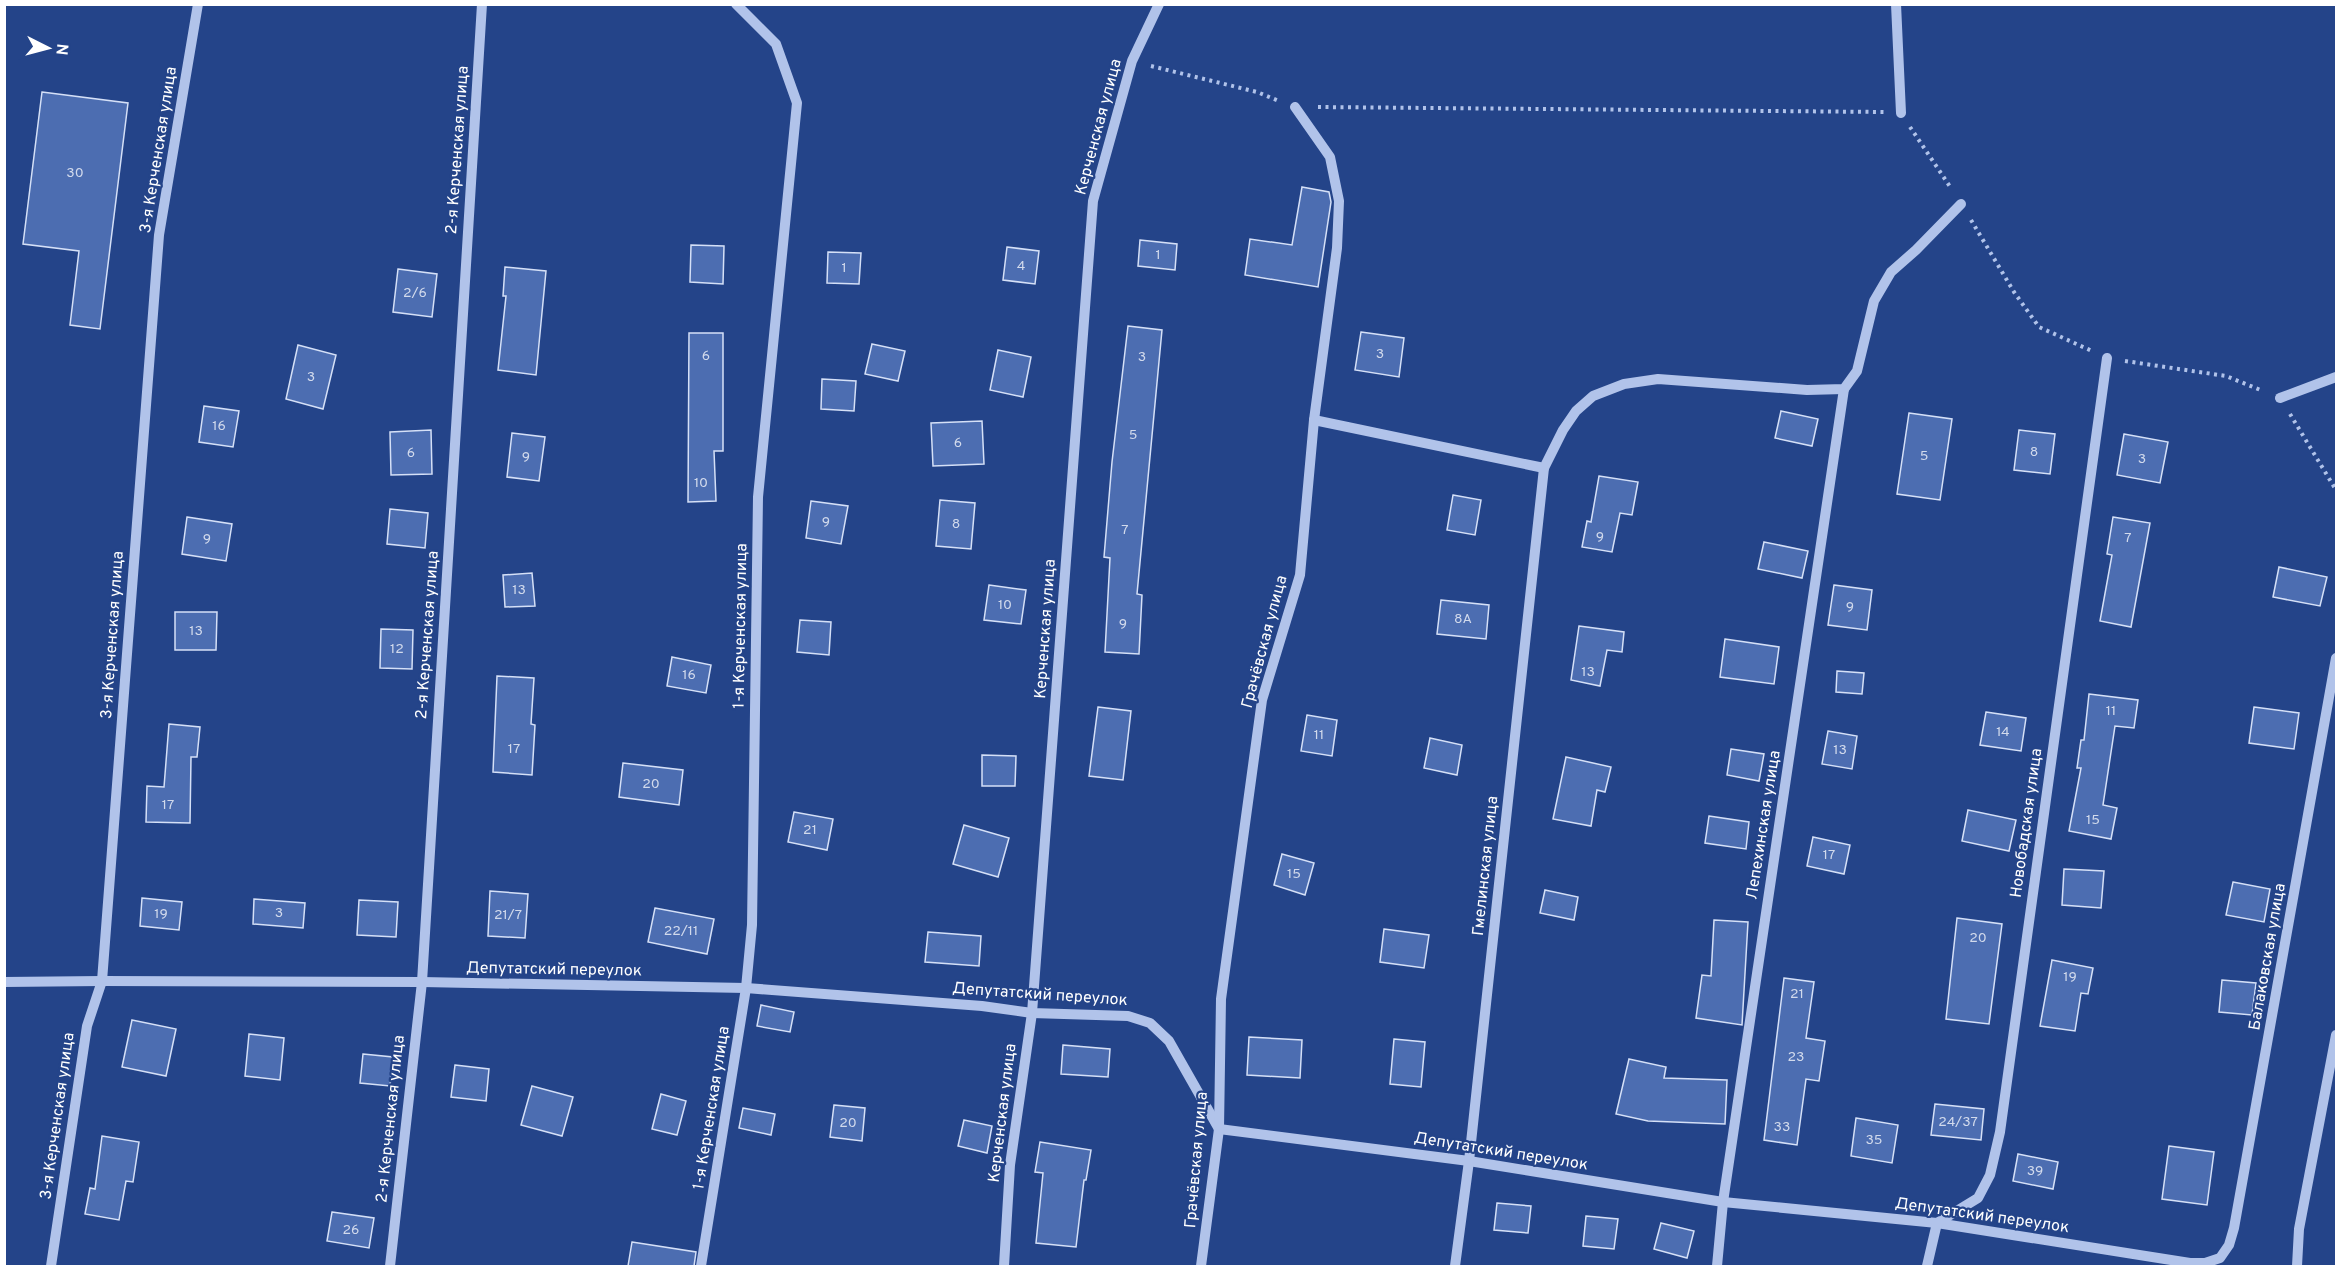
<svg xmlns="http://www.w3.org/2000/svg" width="2341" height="1271" viewBox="0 0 2341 1271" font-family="Overpass,sans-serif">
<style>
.building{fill:#4c6db1;stroke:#d5e0f7;stroke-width:1.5}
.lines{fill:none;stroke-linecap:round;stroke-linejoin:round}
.path{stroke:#b1c3ea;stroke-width:4;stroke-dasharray:3 4.5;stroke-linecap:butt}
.minor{stroke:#b1c3ea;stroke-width:10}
.labels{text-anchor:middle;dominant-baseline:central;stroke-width:4.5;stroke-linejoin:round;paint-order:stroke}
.number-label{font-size:14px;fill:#d2daec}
.street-label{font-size:16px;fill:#fff;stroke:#244489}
</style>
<rect width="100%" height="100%" fill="#244489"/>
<g class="building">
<path d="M 42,92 L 128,103 L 100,329 L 70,325 L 79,251 L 23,244 Z"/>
<path d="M 1302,187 L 1329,192 L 1331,202 L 1318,287 L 1245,275 L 1250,239 L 1292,245 Z"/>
<path d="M 1140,240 L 1177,244 L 1175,270 L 1138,266 Z"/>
<path d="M 691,245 L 724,246 L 723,284 L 690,282 Z"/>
<path d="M 1007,247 L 1039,251 L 1035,284 L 1003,280 Z"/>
<path d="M 828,252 L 861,253 L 859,284 L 827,283 Z"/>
<path d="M 505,267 L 546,271 L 536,375 L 498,370 L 506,296 L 503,296 Z"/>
<path d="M 398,269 L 437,274 L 432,317 L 393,312 Z"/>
<path d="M 1128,326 L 1162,330 L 1137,594 L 1142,595 L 1139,654 L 1105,652 L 1110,558 L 1104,557 L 1112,462 Z"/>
<path d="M 1361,332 L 1404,338 L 1399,377 L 1355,370 Z"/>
<path d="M 689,333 L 723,333 L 723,451 L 714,451 L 716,501 L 688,502 Z"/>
<path d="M 872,344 L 905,351 L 898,381 L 865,374 Z"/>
<path d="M 298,345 L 336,355 L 323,409 L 286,399 Z"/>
<path d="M 998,350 L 1031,357 L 1023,397 L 990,390 Z"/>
<path d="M 822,379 L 856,381 L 854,411 L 821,409 Z"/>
<path d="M 204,406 L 239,411 L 233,447 L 199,442 Z"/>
<path d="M 1781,411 L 1818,419 L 1812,446 L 1775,438 Z"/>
<path d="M 1909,413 L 1952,419 L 1940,500 L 1897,494 Z"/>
<path d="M 982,421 L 984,464 L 933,466 L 931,423 Z"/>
<path d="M 431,430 L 432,474 L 391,475 L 390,432 Z"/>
<path d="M 2019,430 L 2055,434 L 2050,474 L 2014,470 Z"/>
<path d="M 512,433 L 545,437 L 539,481 L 507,477 Z"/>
<path d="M 2124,434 L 2168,442 L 2160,483 L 2117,475 Z"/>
<path d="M 1599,476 L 1638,482 L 1632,515 L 1620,513 L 1612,552 L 1582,547 L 1587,521 L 1591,522 Z"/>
<path d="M 1453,495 L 1481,500 L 1475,535 L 1447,530 Z"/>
<path d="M 940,500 L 975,503 L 971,549 L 936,546 Z"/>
<path d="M 811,501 L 848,506 L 841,544 L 806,538 Z"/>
<path d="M 390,509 L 428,513 L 425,548 L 387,544 Z"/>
<path d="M 187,517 L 232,524 L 226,561 L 182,554 Z"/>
<path d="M 2113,517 L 2150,523 L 2131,627 L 2100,621 L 2112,555 L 2107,554 Z"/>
<path d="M 1764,542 L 1808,551 L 1802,578 L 1758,569 Z"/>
<path d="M 2279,567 L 2327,577 L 2320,606 L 2273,597 Z"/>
<path d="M 532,573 L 535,606 L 505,607 L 503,575 Z"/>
<path d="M 989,585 L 1026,590 L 1021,624 L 984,620 Z"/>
<path d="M 1834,585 L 1872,590 L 1867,630 L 1828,625 Z"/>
<path d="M 1441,600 L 1489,605 L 1486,639 L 1437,634 Z"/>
<path d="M 175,612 L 217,612 L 216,650 L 175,650 Z"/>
<path d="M 800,620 L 831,622 L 829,655 L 797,652 Z"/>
<path d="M 1579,626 L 1624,632 L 1622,652 L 1607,650 L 1600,686 L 1571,680 Z"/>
<path d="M 381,629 L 413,630 L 412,669 L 380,668 Z"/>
<path d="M 1725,639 L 1779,647 L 1774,684 L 1720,677 Z"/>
<path d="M 672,657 L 711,665 L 706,693 L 667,686 Z"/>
<path d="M 1837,671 L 1864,673 L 1862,694 L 1836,692 Z"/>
<path d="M 497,676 L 534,678 L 531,724 L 535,725 L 532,775 L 493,772 Z"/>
<path d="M 2089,694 L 2138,700 L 2134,728 L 2115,726 L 2103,805 L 2117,808 L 2111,839 L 2069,831 L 2081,768 L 2077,768 L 2081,740 L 2084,740 Z"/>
<path d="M 1098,707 L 1131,711 L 1123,780 L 1089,776 Z"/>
<path d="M 2254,707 L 2299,713 L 2294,749 L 2249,743 Z"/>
<path d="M 1986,712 L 2026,718 L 2021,751 L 1980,745 Z"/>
<path d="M 1307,715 L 1337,720 L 1332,756 L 1301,751 Z"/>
<path d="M 169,724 L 200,727 L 197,757 L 191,757 L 190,823 L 146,822 L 147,786 L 164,787 Z"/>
<path d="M 1828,731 L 1857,736 L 1852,769 L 1822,764 Z"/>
<path d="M 1430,738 L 1462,745 L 1457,775 L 1424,768 Z"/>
<path d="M 1731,749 L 1764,754 L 1759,781 L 1727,775 Z"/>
<path d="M 982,755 L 1016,756 L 1015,786 L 982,786 Z"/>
<path d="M 1566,757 L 1611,767 L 1605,792 L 1597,790 L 1591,826 L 1553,819 Z"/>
<path d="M 623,763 L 683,770 L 679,805 L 619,797 Z"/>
<path d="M 1968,810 L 2016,820 L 2009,851 L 1962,841 Z"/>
<path d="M 794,812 L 833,819 L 827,850 L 788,842 Z"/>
<path d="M 1709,816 L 1749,822 L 1746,849 L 1705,843 Z"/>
<path d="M 964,825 L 1009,838 L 998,877 L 953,864 Z"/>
<path d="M 1813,837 L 1850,845 L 1844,874 L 1807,866 Z"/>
<path d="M 1282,854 L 1314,863 L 1305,895 L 1274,885 Z"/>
<path d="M 2064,869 L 2104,871 L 2101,908 L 2062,905 Z"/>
<path d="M 2233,882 L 2270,889 L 2264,922 L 2226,915 Z"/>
<path d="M 1545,890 L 1578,897 L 1574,920 L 1540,913 Z"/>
<path d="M 490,891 L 528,894 L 525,938 L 488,936 Z"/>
<path d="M 142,898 L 182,902 L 179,930 L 140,926 Z"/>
<path d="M 254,899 L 305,903 L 303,928 L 253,924 Z"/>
<path d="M 359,900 L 398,902 L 396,937 L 357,935 Z"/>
<path d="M 655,908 L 714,919 L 707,954 L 648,942 Z"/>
<path d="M 1957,918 L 2002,924 L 1989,1024 L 1946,1019 Z"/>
<path d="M 1714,920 L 1748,922 L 1742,1025 L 1696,1018 L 1702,975 L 1711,976 Z"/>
<path d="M 1384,929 L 1429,935 L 1424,968 L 1380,962 Z"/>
<path d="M 928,932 L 981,936 L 979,966 L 925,962 Z"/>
<path d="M 2052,960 L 2093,968 L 2088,994 L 2081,993 L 2075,1031 L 2040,1026 Z"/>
<path d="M 1784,978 L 1814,982 L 1806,1038 L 1825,1041 L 1819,1081 L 1806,1079 L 1797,1145 L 1764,1140 Z"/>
<path d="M 2222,980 L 2256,983 L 2252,1015 L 2219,1012 Z"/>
<path d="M 761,1005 L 794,1012 L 790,1032 L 757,1026 Z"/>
<path d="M 132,1020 L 176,1029 L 166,1076 L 122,1067 Z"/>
<path d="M 249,1034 L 284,1038 L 280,1080 L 245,1076 Z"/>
<path d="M 1249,1037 L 1302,1040 L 1300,1078 L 1247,1075 Z"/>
<path d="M 1394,1039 L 1425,1042 L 1421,1087 L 1390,1084 Z"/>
<path d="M 1063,1045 L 1110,1049 L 1108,1077 L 1061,1074 Z"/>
<path d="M 363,1054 L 393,1057 L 390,1086 L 360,1083 Z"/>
<path d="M 1629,1059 L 1666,1067 L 1664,1078 L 1727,1080 L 1725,1124 L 1648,1121 L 1616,1114 Z"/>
<path d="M 455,1065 L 489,1069 L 486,1101 L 451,1097 Z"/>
<path d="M 532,1086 L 573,1097 L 562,1136 L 521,1125 Z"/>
<path d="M 661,1094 L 686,1101 L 677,1135 L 652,1129 Z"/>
<path d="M 1935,1104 L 1984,1109 L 1981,1140 L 1931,1135 Z"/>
<path d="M 834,1105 L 865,1108 L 862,1141 L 830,1137 Z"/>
<path d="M 743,1108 L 775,1114 L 771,1135 L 739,1128 Z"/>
<path d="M 1856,1118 L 1898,1125 L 1892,1163 L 1851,1156 Z"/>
<path d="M 964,1120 L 992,1126 L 987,1153 L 958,1146 Z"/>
<path d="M 102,1136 L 139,1142 L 133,1182 L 126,1181 L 119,1220 L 85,1214 L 90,1188 L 95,1189 Z"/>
<path d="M 1040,1142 L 1091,1150 L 1086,1180 L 1084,1180 L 1076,1247 L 1036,1243 L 1043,1173 L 1035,1172 Z"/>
<path d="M 2169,1146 L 2214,1152 L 2207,1205 L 2162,1199 Z"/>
<path d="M 2018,1154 L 2058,1162 L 2053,1189 L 2013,1181 Z"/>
<path d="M 1497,1203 L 1531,1206 L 1528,1233 L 1494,1230 Z"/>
<path d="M 332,1212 L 374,1218 L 369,1248 L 327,1241 Z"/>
<path d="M 1586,1216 L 1618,1219 L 1614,1249 L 1583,1246 Z"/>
<path d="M 1661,1223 L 1694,1231 L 1687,1258 L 1654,1249 Z"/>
<path d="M 632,1242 L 696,1252 L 694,1266 L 628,1266 Z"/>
</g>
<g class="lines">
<g class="path">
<path d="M 1151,66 L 1257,92 L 1279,101"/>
<path d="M 1318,107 L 1884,112"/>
<path d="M 1910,127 L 1951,188"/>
<path d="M 1971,220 L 2014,292 L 2039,327 L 2092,351"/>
<path d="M 2125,361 L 2226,376 L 2263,391"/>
<path d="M 2290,414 L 2336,490"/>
</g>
<g class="minor">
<path d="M 1896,4 L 1901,113"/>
<path d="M 2280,398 L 2336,377"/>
<path d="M 1314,420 L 1544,468 L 1563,430 L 1576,411 L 1593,396 L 1624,384 L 1658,379 L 1807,390 L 1844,389 L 1857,371 L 1874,301 L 1891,272 L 1916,250 L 1961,204"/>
<path d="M 4,982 L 102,981 L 422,982 L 746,988 L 982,1006 L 1032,1013 L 1128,1016 L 1150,1023 L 1169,1041 L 1219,1129 L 1469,1161 L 1723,1202 L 1937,1223 L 2190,1263 L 2205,1263 L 2220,1258 L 2229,1245 L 2234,1228 L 2336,658"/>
<path d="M 51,1266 L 87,1026 L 102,981 L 159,235 L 198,4"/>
<path d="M 390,1266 L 422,982 L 482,4"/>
<path d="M 701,1266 L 746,988 L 752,925 L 758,497 L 797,103 L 776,44 L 736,4"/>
<path d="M 1004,1266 L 1010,1165 L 1032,1013 L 1093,201 L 1132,61 L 1159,4"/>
<path d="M 1201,1266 L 1219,1129 L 1221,999 L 1262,700 L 1300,575 L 1314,420 L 1337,248 L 1339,201 L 1330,157 L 1295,107"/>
<path d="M 1455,1266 L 1469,1161 L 1544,468"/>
<path d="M 1717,1266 L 1723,1202 L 1844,389"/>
<path d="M 1927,1266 L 1937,1223 L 1978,1198 L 1990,1175 L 2000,1132 L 2107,358"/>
<path d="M 2297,1266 L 2299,1229 L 2336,1035"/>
</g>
</g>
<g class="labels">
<g class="number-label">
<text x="75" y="173">30</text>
<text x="1158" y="255">1</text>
<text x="1021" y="266">4</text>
<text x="844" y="268">1</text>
<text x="415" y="293">2/6</text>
<text x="1380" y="354">3</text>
<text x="706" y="356">6</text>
<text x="1142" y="357">3</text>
<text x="311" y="377">3</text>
<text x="219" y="426">16</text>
<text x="1133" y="435">5</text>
<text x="958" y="443">6</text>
<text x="2034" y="452">8</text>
<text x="411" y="453">6</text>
<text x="1924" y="456">5</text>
<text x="526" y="457">9</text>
<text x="2142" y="459">3</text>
<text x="701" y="483">10</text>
<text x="826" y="522">9</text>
<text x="956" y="524">8</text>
<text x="1125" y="530">7</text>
<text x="1600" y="537">9</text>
<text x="2128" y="538">7</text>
<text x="207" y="539">9</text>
<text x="519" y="590">13</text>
<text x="1005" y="605">10</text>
<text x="1850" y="607">9</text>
<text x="1463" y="619">8А</text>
<text x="1123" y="624">9</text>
<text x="196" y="631">13</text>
<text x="397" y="649">12</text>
<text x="1588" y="672">13</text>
<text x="689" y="675">16</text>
<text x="2111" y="711">11</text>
<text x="2003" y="732">14</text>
<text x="1319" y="735">11</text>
<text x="514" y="749">17</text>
<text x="1840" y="750">13</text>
<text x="651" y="784">20</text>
<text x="168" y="805">17</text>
<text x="2093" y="820">15</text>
<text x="810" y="830">21</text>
<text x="1829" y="855">17</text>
<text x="1294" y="874">15</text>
<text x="279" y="913">3</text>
<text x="161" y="914">19</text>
<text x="508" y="915">21/7</text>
<text x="681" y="931">22/11</text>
<text x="1978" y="938">20</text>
<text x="2070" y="977">19</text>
<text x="1797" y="994">21</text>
<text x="1796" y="1057">23</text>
<text x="1958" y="1122">24/37</text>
<text x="848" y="1123">20</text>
<text x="1782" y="1127">33</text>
<text x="1874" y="1140">35</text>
<text x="2035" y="1171">39</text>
<text x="351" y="1230">26</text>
</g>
<g class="street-label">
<text transform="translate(1099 127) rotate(-75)">Керченская улица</text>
<text transform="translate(159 150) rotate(-81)">3-я Керченская улица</text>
<text transform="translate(458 150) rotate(-86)">2-я Керченская улица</text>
<text transform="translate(741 626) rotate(-89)">1-я Керченская улица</text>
<text transform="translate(1046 629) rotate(-86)">Керченская улица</text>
<text transform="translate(113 635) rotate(-86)">3-я Керченская улица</text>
<text transform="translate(428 635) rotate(-86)">2-я Керченская улица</text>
<text transform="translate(1265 642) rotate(-75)">Грачёвская улица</text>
<text transform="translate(2027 823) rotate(-82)">Новобадская улица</text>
<text transform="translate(1764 825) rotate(-81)">Лепехинская улица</text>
<text transform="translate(1486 866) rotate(-84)">Гмелинская улица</text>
<text transform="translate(2268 957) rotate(-80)">Балаковская улица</text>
<text transform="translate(554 970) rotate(1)">Депутатский переулок</text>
<text transform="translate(1040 995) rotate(4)">Депутатский переулок</text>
<text transform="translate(712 1108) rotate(-81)">1-я Керченская улица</text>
<text transform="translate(1003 1113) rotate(-83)">Керченская улица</text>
<text transform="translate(58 1116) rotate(-82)">3-я Керченская улица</text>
<text transform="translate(391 1119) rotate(-84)">2-я Керченская улица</text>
<text transform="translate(1501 1152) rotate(9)">Депутатский переулок</text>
<text transform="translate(1197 1160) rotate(-85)">Грачёвская улица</text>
<text transform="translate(1982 1216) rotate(8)">Депутатский переулок</text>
</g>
</g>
<rect width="2341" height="1271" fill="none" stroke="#ffffff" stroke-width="12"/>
<g transform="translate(48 48) rotate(96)" stroke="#244489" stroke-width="4.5" paint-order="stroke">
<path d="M0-4.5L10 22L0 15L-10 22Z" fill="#ffffff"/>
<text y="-9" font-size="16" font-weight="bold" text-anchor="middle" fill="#ffffff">N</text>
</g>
</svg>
